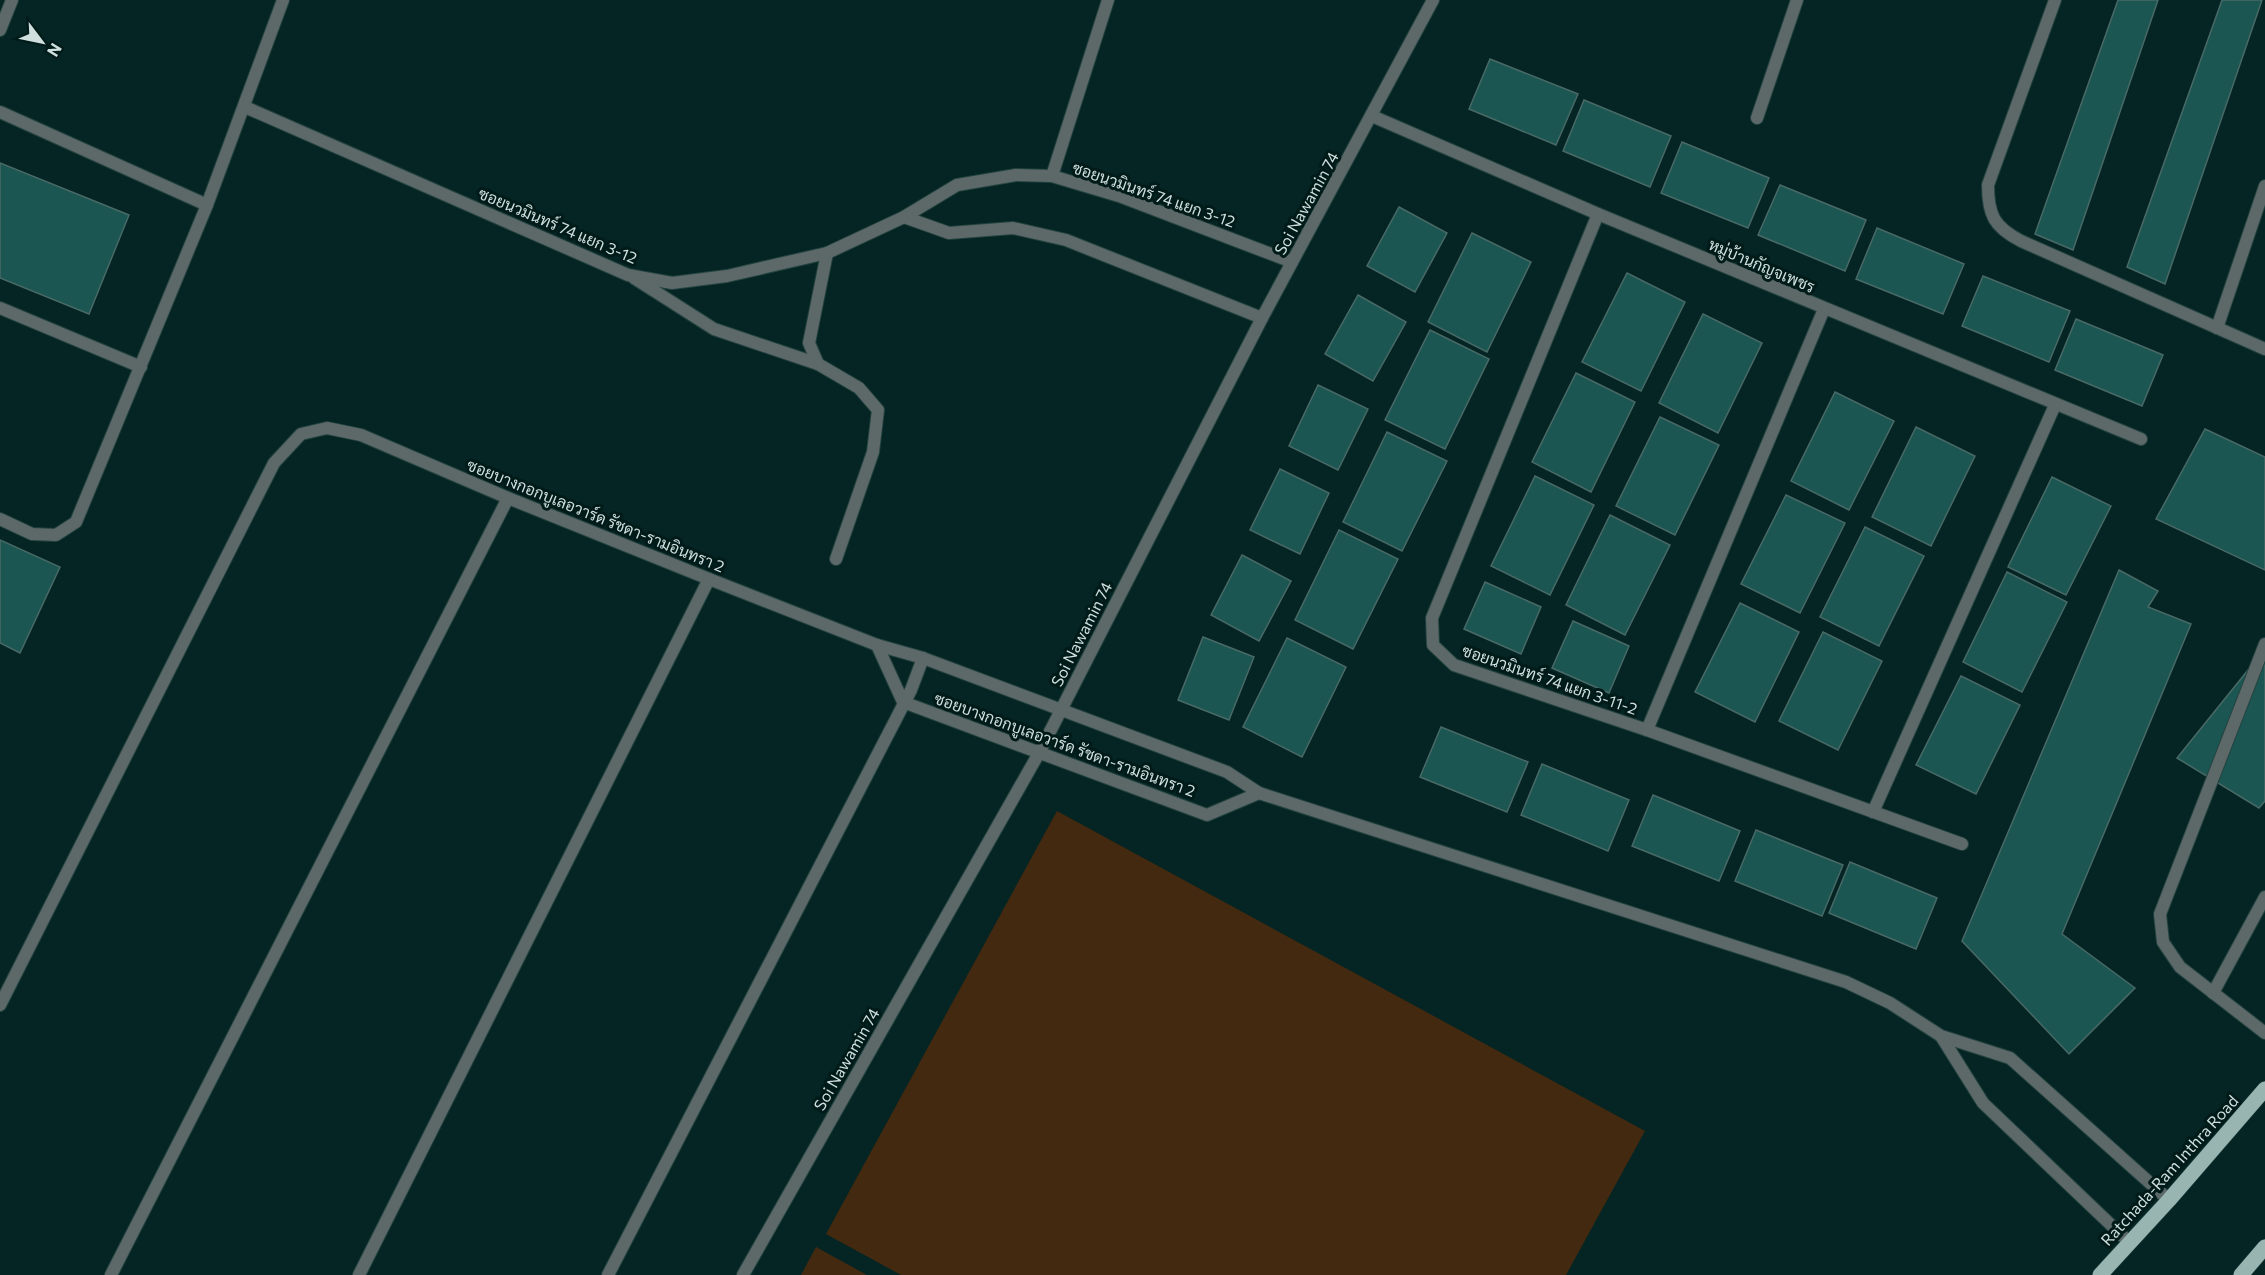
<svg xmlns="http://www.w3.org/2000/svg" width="2265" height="1275" viewBox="0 0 2265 1275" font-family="Commissioner,Sarabun,sans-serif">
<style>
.green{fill:#432910}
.building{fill:#1b5652;stroke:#496966;stroke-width:1.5}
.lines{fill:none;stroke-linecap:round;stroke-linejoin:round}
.service-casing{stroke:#244341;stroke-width:14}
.minor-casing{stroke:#244341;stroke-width:14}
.primary-casing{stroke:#244341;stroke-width:16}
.service{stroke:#5c6968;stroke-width:12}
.minor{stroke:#5c6968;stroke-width:12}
.primary{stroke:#98b5b2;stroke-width:15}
.labels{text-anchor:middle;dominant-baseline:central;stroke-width:6;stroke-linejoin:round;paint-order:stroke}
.street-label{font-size:16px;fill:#cedfdd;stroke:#001b19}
</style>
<rect width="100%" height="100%" fill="#042523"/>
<g class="green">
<path d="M 1057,811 L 1645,1131 L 1566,1275 L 901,1275 L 826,1234 Z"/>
<path d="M 816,1247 L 867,1275 L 801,1275 Z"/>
</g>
<g class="building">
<path d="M 2118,0 L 2158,0 L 2073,250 L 2035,234 Z"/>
<path d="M 2222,0 L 2262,0 L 2165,284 L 2127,267 Z"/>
<path d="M 1490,59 L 1578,94 L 1556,145 L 1469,109 Z"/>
<path d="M 1584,100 L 1671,136 L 1650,187 L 1563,151 Z"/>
<path d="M 1682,142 L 1769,178 L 1748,228 L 1661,193 Z"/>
<path d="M 0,163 L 129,215 L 89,314 L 0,278 Z"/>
<path d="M 1780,185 L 1866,220 L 1845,271 L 1758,235 Z"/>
<path d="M 1399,207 L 1447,233 L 1415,292 L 1367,266 Z"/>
<path d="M 1877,228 L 1964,264 L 1943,314 L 1856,279 Z"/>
<path d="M 1472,233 L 1531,262 L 1487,352 L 1428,322 Z"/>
<path d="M 1627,273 L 1685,302 L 1641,391 L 1582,362 Z"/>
<path d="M 1983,276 L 2070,311 L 2049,362 L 1962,326 Z"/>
<path d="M 1358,295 L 1406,322 L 1373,381 L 1325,354 Z"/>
<path d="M 1703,314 L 1762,343 L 1718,433 L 1659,403 Z"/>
<path d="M 2076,319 L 2163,355 L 2142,406 L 2055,370 Z"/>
<path d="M 1430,330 L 1489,359 L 1445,449 L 1385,420 Z"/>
<path d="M 1576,373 L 1635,402 L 1591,492 L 1532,462 Z"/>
<path d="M 1318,385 L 1368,409 L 1338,470 L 1289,446 Z"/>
<path d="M 1835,392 L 1894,421 L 1849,510 L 1791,481 Z"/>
<path d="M 1660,417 L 1719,445 L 1675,535 L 1616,506 Z"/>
<path d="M 1916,427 L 1975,456 L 1931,546 L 1872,517 Z"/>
<path d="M 2205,429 L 2265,457 L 2265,570 L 2156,519 Z"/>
<path d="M 1387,432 L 1447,461 L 1402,551 L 1343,522 Z"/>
<path d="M 1280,469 L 1329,493 L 1300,554 L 1250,530 Z"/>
<path d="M 1535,476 L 1594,505 L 1550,595 L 1491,566 Z"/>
<path d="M 2052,477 L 2111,506 L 2066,595 L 2008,567 Z"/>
<path d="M 1786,495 L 1845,523 L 1800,613 L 1741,584 Z"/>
<path d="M 1610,515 L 1670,545 L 1625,635 L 1566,605 Z"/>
<path d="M 1865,527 L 1924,556 L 1879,646 L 1820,617 Z"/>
<path d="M 1339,530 L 1398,559 L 1353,649 L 1295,620 Z"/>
<path d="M 0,540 L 60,567 L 20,653 L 0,643 Z"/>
<path d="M 1242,555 L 1291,581 L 1259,641 L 1211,615 Z"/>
<path d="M 2119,570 L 2158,591 L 2148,607 L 2191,624 L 2062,934 L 2135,988 L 2069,1054 L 1962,941 Z"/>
<path d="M 2007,572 L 2067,602 L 2022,692 L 1963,662 Z"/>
<path d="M 1485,582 L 1541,607 L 1521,654 L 1464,629 Z"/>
<path d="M 1740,603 L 1799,632 L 1755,722 L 1695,692 Z"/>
<path d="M 1573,621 L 1629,646 L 1609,693 L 1552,668 Z"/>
<path d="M 1823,632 L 1882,661 L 1838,750 L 1779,721 Z"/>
<path d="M 1203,637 L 1254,657 L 1229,720 L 1178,700 Z"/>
<path d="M 1287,638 L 1346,667 L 1302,757 L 1243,727 Z"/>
<path d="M 2265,649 L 2265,801 L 2259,808 L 2177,758 Z"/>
<path d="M 1961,676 L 2020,705 L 1976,794 L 1916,765 Z"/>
<path d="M 1441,727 L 1528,762 L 1507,812 L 1420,777 Z"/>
<path d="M 1542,764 L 1629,800 L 1608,851 L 1521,815 Z"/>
<path d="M 1653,795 L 1740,831 L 1719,881 L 1632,846 Z"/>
<path d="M 1756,830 L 1843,865 L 1822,916 L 1735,881 Z"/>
<path d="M 1850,862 L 1937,898 L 1916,949 L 1829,913 Z"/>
</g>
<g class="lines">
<defs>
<g id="service">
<path d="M 2265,644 L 2160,914 L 2163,942 L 2180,967 L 2265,1033"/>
<path d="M 2213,993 L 2265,897"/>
</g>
<g id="minor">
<path d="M 2055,0 L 1988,185 C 1988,215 1994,227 2021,241 L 2265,349"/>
<path d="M 0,30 L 12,0"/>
<path d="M 245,107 L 628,275 L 672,283 L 727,276 L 827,253 L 904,217 L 957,185 L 1016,175 L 1052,176 L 1119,196 L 1292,262"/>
<path d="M 0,112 L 207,205"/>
<path d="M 1372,116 L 1598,214 L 2141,439"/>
<path d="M 1757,118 L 1797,0"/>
<path d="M 1052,176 L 1108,0"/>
<path d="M 1598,214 L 1432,618 L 1433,645 L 1454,665 L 1647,730 L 1962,844"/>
<path d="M 904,217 L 949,233 L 1013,228 L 1066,240 L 1262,318"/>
<path d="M 827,253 L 809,343 L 818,364 L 859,388 L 878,410 L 873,452 L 836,559"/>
<path d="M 634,278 L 714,329 L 818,364"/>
<path d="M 0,308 L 141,367"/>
<path d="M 2217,328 L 2265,186"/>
<path d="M 0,519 L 32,534 L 56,535 L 76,522 L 207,205 L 283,0"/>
<path d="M 877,645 L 903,702 L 1207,815 L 1259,793"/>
<path d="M 1647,730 L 1824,309"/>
<path d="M 1873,812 L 2055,405"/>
<path d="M 0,1005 L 274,463 L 301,434 L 327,428 L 361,435 L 508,498 L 709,579 L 877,645 L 923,658 L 1227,772 L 1259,793 L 1846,982 L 1890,1003 L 1941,1036 L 2010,1058 L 2169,1200"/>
<path d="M 1941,1036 L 1983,1103 L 2130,1243"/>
<path d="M 111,1275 L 508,498"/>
<path d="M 359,1275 L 709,579"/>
<path d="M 608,1275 L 911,690 L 923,658"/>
<path d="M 743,1275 L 1039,753 L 1262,318 L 1433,0"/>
</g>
<g id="primary">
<path d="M 2100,1275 L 2169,1200 L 2265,1089"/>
<path d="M 2241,1275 L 2265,1247"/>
</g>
</defs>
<use href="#service" class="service-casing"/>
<use href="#minor" class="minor-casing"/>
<use href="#primary" class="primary-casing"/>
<use href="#service" class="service"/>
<use href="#minor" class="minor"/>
<use href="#primary" class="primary"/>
</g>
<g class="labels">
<g class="street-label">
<text transform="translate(1154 194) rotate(19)">ซอยนวมินทร์ 74 แยก 3-12</text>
<text transform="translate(1306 203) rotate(-61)">Soi Nawamin 74</text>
<text transform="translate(558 225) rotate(23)">ซอยนวมินทร์ 74 แยก 3-12</text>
<text transform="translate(1762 265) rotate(23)">หมู่บ้านกัญจเพชร</text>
<text transform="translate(596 515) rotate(22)">ซอยบางกอกบูเลอวาร์ด รัชดา-รามอินทรา 2</text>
<text transform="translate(1081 634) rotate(-63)">Soi Nawamin 74</text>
<text transform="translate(1550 679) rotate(19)">ซอยนวมินทร์ 74 แยก 3-11-2</text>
<text transform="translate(1065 744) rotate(20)">ซอยบางกอกบูเลอวาร์ด รัชดา-รามอินทรา 2</text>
<text transform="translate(846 1059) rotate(-60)">Soi Nawamin 74</text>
<text transform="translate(2169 1170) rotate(-48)">Ratchada-Ram Inthra Road</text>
</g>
</g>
<g transform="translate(42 42) rotate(122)" stroke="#001b19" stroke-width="4.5" paint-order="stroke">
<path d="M0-4.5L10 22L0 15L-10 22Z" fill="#cedfdd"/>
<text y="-9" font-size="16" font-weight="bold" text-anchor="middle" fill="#cedfdd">N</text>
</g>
</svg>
